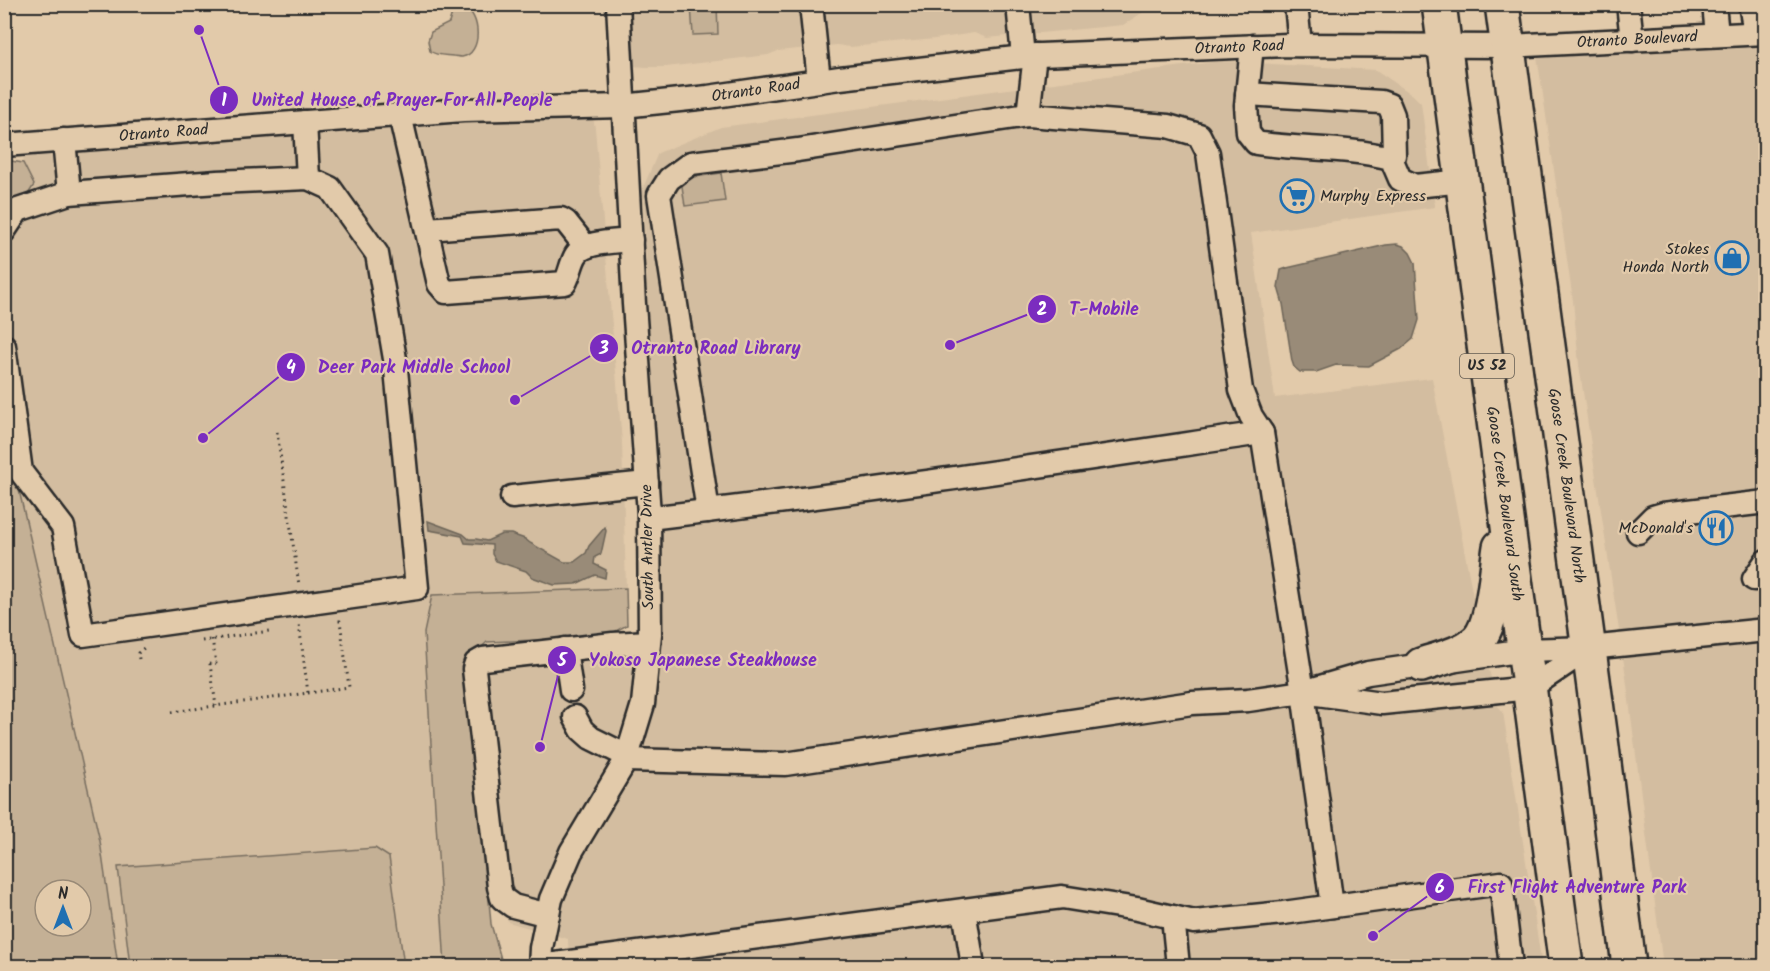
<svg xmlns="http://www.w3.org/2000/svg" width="1770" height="971" viewBox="0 0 1770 971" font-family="Kalam,sans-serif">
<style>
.built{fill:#d3bda0}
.green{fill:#c4b095;stroke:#786e60;stroke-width:1.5;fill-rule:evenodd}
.water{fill:#998b78;stroke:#6d6559;stroke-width:1.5}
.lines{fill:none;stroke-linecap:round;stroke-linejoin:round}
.minor-casing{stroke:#2b2b2b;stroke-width:27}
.highway-casing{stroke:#2b2b2b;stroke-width:38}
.path{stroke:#2b2b2b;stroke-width:3;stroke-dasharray:1.5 4.5;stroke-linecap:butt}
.minor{stroke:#e2caaa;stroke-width:22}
.highway{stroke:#e2caaa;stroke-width:33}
.labels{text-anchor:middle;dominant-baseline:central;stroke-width:4.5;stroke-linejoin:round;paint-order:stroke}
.shield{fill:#e2caaa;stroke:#625b51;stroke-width:1.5}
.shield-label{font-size:15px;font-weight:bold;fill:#2b2b2b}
.street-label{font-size:16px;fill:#2b2b2b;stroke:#e2caaa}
.poi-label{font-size:16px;fill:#2b2b2b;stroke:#e2caaa;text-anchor:end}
.leader{fill:none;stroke:#7b2cbf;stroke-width:2}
.callout-dot{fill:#7b2cbf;stroke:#e2caaa;stroke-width:2}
.mark-label{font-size:18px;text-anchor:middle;font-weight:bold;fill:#fff}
.callout-label{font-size:18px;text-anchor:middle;font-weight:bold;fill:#7b2cbf;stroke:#e2caaa;stroke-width:4.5;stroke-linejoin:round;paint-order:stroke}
</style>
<rect width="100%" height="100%" fill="#e2caaa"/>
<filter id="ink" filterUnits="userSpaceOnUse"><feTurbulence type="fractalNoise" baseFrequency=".0167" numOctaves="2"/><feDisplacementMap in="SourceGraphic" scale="12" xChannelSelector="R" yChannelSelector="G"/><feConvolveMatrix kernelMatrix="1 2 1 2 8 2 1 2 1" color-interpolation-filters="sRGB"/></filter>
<g filter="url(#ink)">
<g class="built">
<path d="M 626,5 L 1387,5 L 1369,13 L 1268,12 L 1210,7 L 1181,7 L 1145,11 L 1123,25 L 987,38 L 974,33 L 935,39 L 850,47 L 837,45 L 778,51 L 768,55 L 666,67 L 647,67 L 632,66 Z"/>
<path d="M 1527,5 L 1682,5 L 1607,9 L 1548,11 Z"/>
<path d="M 1765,33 L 1765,966 L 1663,966 L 1626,677 L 1579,365 L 1573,301 L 1542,88 L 1535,44 Z"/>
<path d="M 1221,61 L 1376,70 L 1413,95 L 1421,103 L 1435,207 L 1251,233 L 1275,398 L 1432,378 L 1480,634 L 1498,706 L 1503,712 L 1542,966 L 569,966 L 568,939 L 508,922 L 472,666 L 661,635 L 643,188 L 658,153 L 721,127 Z"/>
<path d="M 591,107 L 595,128 L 622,442 L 626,588 L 432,596 L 424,633 L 445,966 L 118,966 L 100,841 L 5,433 L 4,238 L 13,217 L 34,185 L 23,163 L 26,143 Z"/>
</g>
<g class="green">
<path d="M 691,5 L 717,5 L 718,34 L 693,35 Z"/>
<path d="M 464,7 C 481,14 483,54 462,57 C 459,57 456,56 453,56 C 444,55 437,56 430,51 L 428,41 L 431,32 L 449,23 L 452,13 L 456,9 Z"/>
<path d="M 5,160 L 23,163 L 34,185 L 13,217 L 5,238 Z"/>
<path d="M 721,173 L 725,201 L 685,206 L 682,186 L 688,178 Z"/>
<path d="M 4,425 L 100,841 L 118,966 L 5,966 ZM 45,890 L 81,890 L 81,926 L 45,926 Z"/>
<path d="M 626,588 L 627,625 L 605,637 L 487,642 L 468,660 L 491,924 L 503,966 L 445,966 L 424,633 L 432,595 Z"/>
<path d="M 375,848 L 389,857 L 404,966 L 130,966 L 118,867 Z"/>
</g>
<g class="water">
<path d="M 1397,244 L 1403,246 L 1410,253 L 1415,263 L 1419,320 L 1413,339 L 1401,349 L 1369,366 L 1336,365 L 1316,372 L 1300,372 L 1294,367 L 1292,361 L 1283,304 L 1278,287 L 1281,270 L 1287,268 L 1386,245 Z"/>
<path d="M 428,521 L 463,534 L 469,539 L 476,539 L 487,541 L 502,534 L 511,534 L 525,539 L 530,543 L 564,562 L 574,562 L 586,553 L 589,546 L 605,527 L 606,531 L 601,554 L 595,557 L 594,564 L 606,570 L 605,578 L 595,575 L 576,584 L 554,585 L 532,577 L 526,571 L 496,561 L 492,554 L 492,545 L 465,543 L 462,536 L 429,530 Z"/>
</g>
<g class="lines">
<defs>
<g id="minor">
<path d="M 811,4 L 819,81"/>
<path d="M 1018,4 L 1023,57"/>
<path d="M 1296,4 L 1300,45"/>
<path d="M 1628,4 L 1632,40"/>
<path d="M 1714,4 L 1717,35"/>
<path d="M 1750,4 L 1755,33"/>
<path d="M 1252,46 L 1246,105 L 1248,133 L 1256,143 C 1301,150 1347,147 1391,158 L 1400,179 L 1415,186 L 1463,181"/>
<path d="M 1247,94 L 1381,102 L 1389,105 L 1393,115 L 1394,155 L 1391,158"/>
<path d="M 400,115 L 439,284 L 446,292 L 565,283 C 570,274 571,263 576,255 C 584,241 615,242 631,240"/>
<path d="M 1028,115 L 1035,55"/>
<path d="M 305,122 L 308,178"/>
<path d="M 64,140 L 69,193"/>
<path id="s1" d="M 4,145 L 463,110 L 623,106 L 708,97 L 840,78 L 1040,55 L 1288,45 L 1508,46 L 1766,33"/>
<path d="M 427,229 L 561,219 L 566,222 L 585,246"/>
<path d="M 4,231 L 18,210 L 69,193 L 217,182 L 308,178 L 330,188 L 377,254 L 395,359 L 417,588 L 83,635 L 63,527 L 21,472 L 4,346"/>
<path d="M 512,497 L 647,483"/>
<path d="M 708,511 L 659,195 L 669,179 L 691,163 L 798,150 L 1028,115 L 1168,126 L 1199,135 L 1208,153 L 1241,390 L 1251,416 L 1262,433 L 1303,692 L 1332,906"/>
<path d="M 649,518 C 854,494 1058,463 1262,433"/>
<path d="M 1638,532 L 1653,517 L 1663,514 L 1766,502"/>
<path d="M 1754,579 L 1766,561"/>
<path d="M 565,649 L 571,690"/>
<path d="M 1310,693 L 1382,703 L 1530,688 L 1589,648"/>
<path d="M 575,717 L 582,730 L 591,738 L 627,756"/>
<path d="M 626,760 L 785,764 L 1192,703 L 1248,700 L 1303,692 L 1368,673 L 1525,650 L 1589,648 L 1766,630"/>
<path d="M 964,910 L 973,966"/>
<path d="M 548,915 L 513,906 L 502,898 L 499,887 L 474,669 L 476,663 L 483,659 L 613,644 L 649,642"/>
<path d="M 1173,917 L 1178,966"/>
<path d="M 540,966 L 1062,897 L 1137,909 L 1194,922 L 1283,913 L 1501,883 L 1511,966"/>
<path d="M 540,966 L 541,948 L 551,899 L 571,852 L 626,760 L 643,704 L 650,634 L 649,514 L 634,304 L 618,4"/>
</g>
<g id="highway">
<path id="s2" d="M 1439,4 L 1566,966"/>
<path id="s3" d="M 1502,4 L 1602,747 L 1629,966"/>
<path d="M 1421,665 C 1439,659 1462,654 1477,641 C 1494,625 1496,571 1500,547"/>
</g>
</defs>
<use href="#minor" class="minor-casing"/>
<use href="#highway" class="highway-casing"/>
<g class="path">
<path d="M 277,432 L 299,585"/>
<path d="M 212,639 L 216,663 L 210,664 L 216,706"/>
<path d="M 202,641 L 269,631"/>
<path d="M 139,659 L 138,653 L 144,648"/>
<path d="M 308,693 L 349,687 L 340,621 L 338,621"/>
<path d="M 172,712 L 308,693 L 299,624"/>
</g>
<use href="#minor" class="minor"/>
<use href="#highway" class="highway"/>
</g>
</g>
<defs>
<symbol id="supermarket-ring" viewBox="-11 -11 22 22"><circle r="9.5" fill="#e2caaa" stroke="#1f6fb2" stroke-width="1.5"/><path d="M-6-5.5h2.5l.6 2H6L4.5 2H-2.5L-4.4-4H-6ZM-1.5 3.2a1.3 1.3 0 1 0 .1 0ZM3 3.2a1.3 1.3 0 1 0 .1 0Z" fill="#1f6fb2"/></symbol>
<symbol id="shop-ring" viewBox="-11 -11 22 22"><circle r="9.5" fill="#e2caaa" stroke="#1f6fb2" stroke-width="1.5"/><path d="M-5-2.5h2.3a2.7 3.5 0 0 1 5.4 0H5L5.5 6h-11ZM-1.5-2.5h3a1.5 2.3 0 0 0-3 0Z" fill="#1f6fb2"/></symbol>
<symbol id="restaurant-ring" viewBox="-11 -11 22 22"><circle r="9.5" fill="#e2caaa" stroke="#1f6fb2" stroke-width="1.5"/><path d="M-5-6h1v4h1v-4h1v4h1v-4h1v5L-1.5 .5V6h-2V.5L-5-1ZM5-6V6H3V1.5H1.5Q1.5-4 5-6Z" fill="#1f6fb2"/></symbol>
</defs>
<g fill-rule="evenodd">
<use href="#supermarket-ring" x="1278" y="177" width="38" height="38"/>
<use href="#shop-ring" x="1713" y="239" width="38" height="38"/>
<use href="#restaurant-ring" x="1697" y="509" width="38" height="38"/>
</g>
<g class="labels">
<rect class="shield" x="1460" y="354" width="54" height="24" rx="4.5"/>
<g class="shield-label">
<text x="1487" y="366">US 52</text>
</g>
<g class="street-label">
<text stroke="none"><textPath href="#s1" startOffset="1638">Otranto Boulevard</textPath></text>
<text stroke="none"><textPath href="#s1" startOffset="1240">Otranto Road</textPath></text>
<text stroke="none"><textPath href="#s1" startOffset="754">Otranto Road</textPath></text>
<text stroke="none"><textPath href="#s1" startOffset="160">Otranto Road</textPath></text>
<text stroke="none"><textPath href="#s3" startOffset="486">Goose Creek Boulevard North</textPath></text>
<text stroke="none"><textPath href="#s2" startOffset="504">Goose Creek Boulevard South</textPath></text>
<text transform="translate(648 547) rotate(-91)">South Antler Drive</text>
</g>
<g class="poi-label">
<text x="1320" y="196" text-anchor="start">Murphy Express</text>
<text x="1709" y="249">Stokes<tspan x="1709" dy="18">Honda North</tspan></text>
<text x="1693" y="528">McDonald's</text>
</g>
</g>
<path class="leader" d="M199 30L224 100M950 345L1042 309M515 400L604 348M203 438L291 367M540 747L562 660M1373 936L1440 887"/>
<g class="callout-dot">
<circle cx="199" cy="30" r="6"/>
<circle cx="950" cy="345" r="6"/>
<circle cx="515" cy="400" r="6"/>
<circle cx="203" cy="438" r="6"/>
<circle cx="540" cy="747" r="6"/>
<circle cx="1373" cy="936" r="6"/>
<circle cx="224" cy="100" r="15"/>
<circle cx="1042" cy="309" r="15"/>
<circle cx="604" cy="348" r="15"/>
<circle cx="291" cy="367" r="15"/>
<circle cx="562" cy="660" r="15"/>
<circle cx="1440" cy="887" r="15"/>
</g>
<g class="mark-label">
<text x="224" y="106">1</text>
<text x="1042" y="315">2</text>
<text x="604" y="354">3</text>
<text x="291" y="373">4</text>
<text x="562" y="666">5</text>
<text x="1440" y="893">6</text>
</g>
<g class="callout-label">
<text x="402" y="106">United House of Prayer For All People</text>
<text x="1104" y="315">T-Mobile</text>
<text x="716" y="354">Otranto Road Library</text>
<text x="414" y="373">Deer Park Middle School</text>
<text x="703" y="666">Yokoso Japanese Steakhouse</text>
<text x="1577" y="893">First Flight Adventure Park</text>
</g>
<rect width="1770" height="971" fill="none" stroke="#e2caaa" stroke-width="24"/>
<rect x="12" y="12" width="1746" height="947" fill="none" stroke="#2b2b2b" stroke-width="2" filter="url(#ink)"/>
<g transform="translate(63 908)"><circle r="28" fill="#e2caaa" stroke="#998a77" stroke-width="1.5"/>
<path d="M0-4.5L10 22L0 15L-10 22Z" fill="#1f6fb2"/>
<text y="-9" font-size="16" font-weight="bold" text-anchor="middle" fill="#2b2b2b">N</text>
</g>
</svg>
